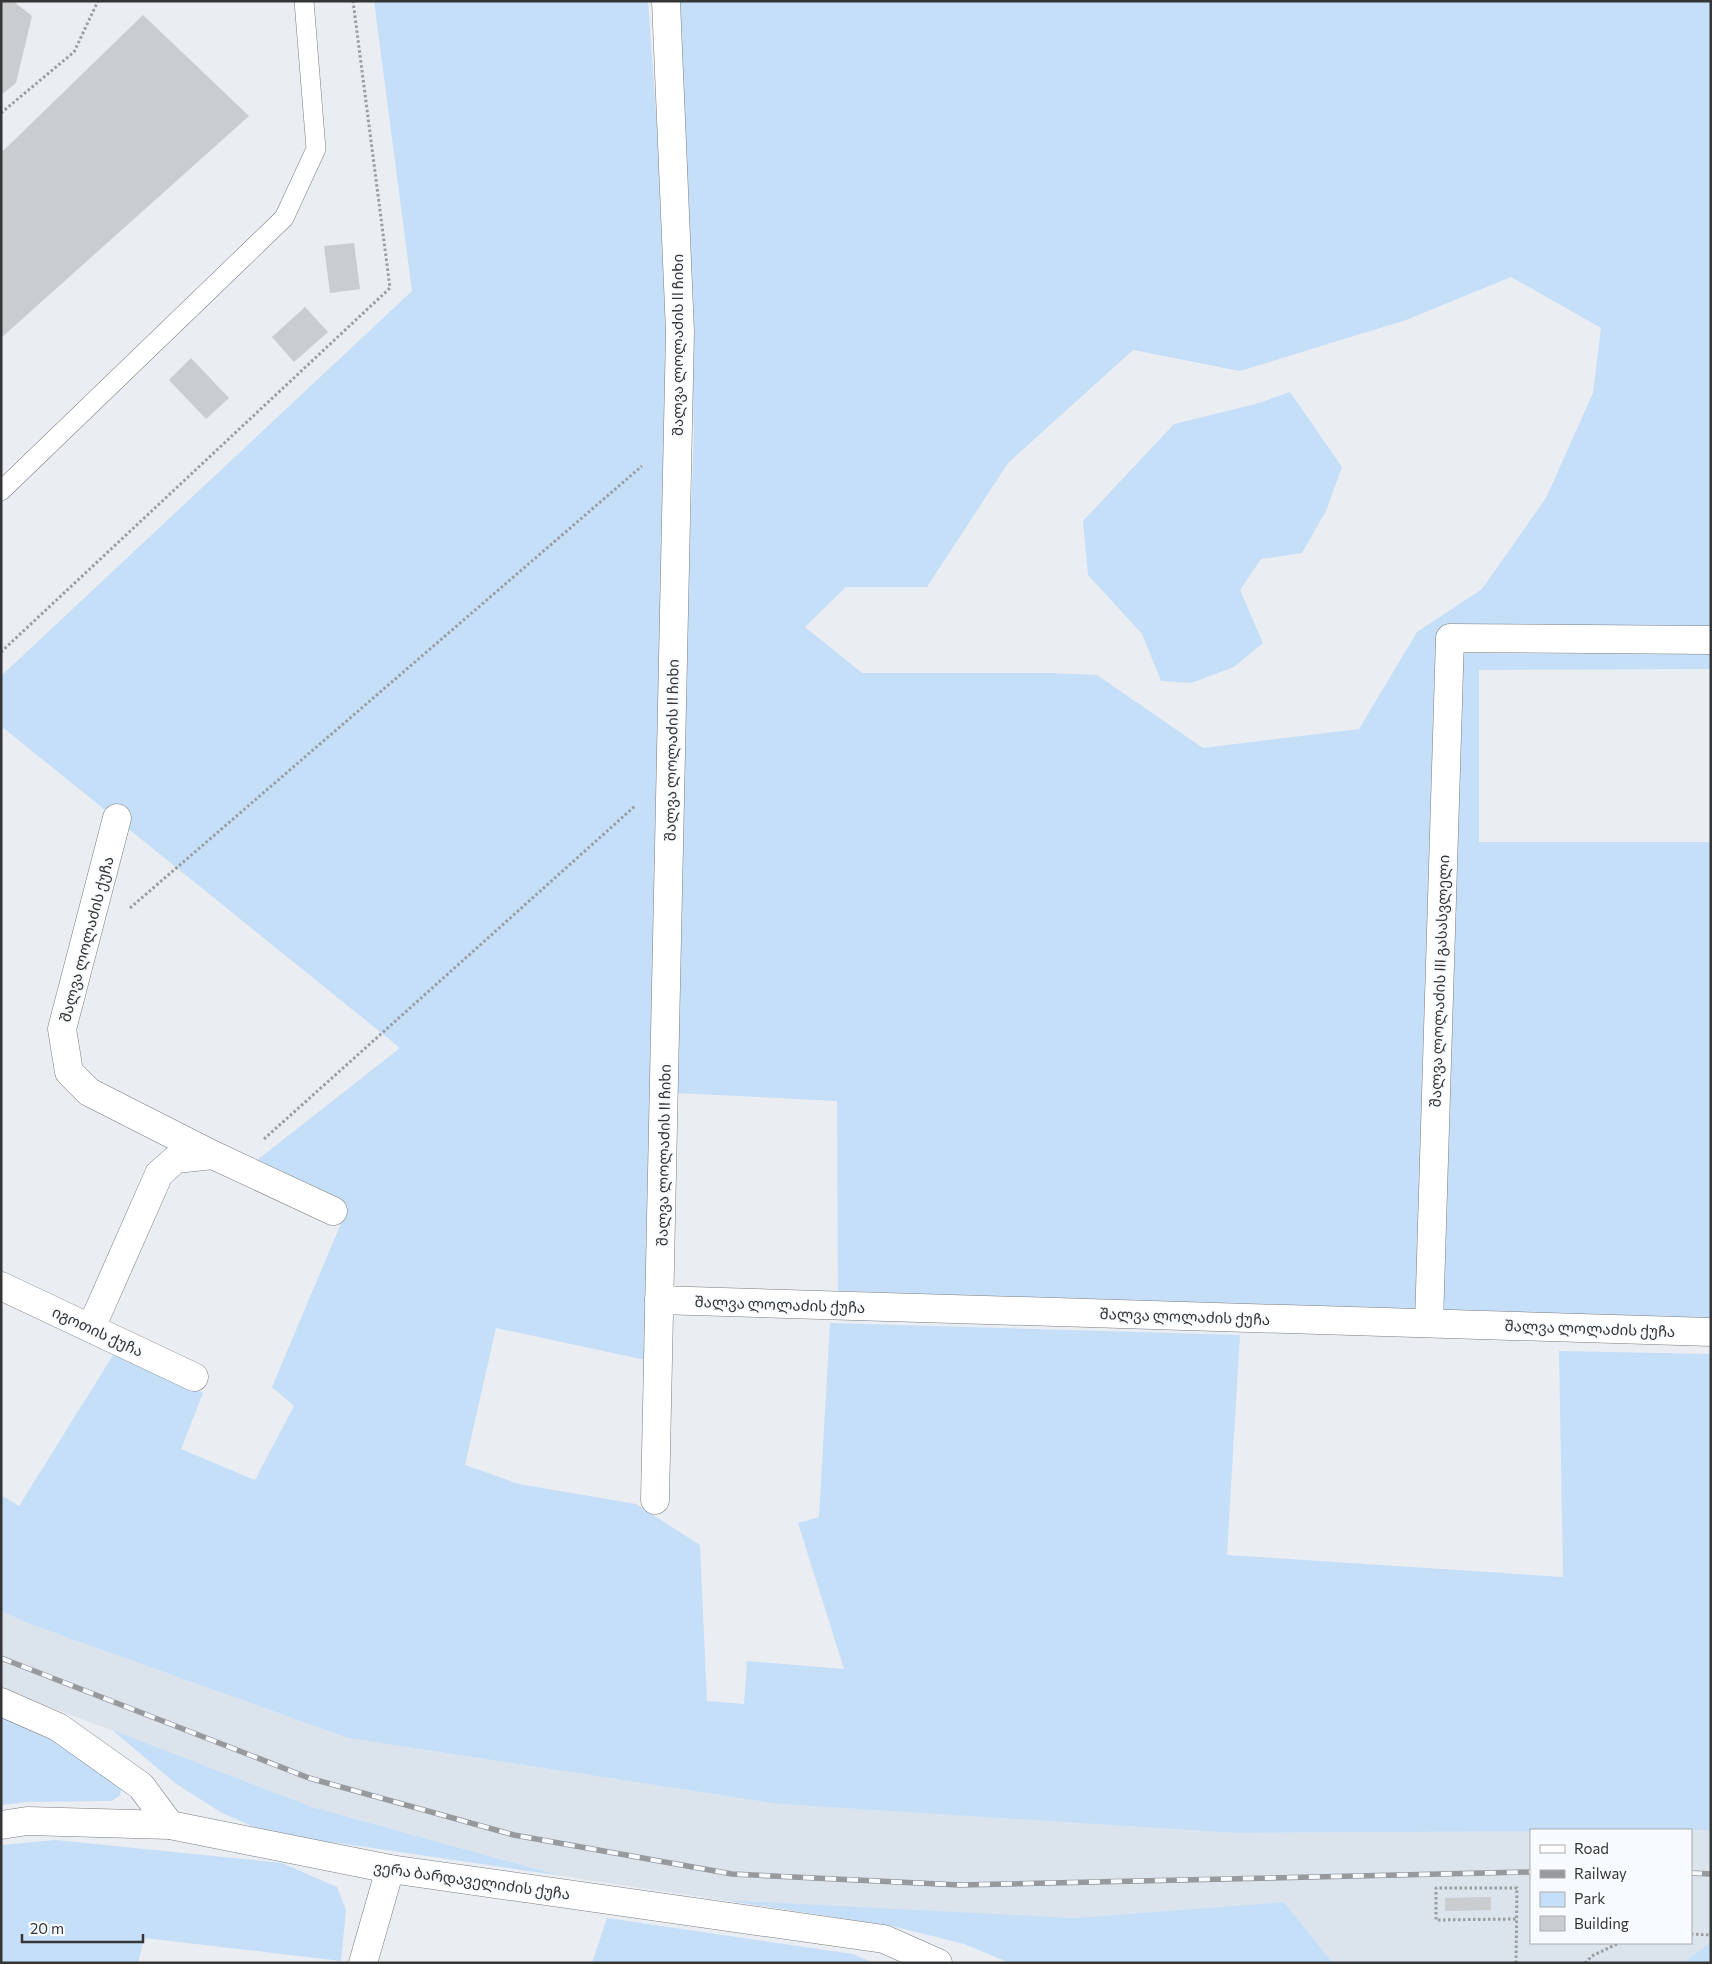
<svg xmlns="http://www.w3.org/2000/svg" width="1712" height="1964" viewBox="0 0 1712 1964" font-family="Commissioner,'Noto Sans Georgian',sans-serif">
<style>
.built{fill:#dbe3ed}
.green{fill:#c6dff9;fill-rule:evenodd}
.building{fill:#cacdd0}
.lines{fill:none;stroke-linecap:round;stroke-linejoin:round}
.lane-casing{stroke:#7a7c7f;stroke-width:20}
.street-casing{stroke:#7a7c7f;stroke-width:29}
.path{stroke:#9a9da0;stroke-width:3;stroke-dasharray:2.5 2.5;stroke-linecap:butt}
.lane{stroke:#fff;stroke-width:19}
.street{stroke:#fff;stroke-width:28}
.rail-casing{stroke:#97999c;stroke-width:5.5}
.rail{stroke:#f8fbfe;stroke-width:4;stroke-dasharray:11;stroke-linecap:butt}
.labels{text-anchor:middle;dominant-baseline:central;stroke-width:4;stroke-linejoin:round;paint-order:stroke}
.street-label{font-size:15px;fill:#343537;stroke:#f8fbfe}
</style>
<rect width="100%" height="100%" fill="#eaedf1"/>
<path class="built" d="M 1,1611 L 30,1624 L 348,1738 L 779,1804 L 1236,1833 L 1531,1831 L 1531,1943 L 1691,1943 L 1691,1830 L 1711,1830 L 1711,1942 L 1683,1963 L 1333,1963 L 1284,1902 L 1073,1918 L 908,1915 L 722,1900 L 562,1876 L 312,1807 L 1,1688 Z"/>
<g class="green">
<path d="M 374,1 L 648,1 L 671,323 L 650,1361 L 496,1328 L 465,1465 L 519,1484 L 636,1504 L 700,1545 L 707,1701 L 744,1704 L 747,1661 L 844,1669 L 798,1523 L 819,1517 L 830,1323 L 1240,1335 L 1227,1555 L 1563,1577 L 1559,1351 L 1711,1354 L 1711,1830 L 1236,1833 L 779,1804 L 348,1738 L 30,1624 L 1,1611 L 1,1495 L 19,1506 L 115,1352 L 203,1393 L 181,1449 L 255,1480 L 294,1406 L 272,1387 L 348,1207 L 252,1164 L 400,1048 L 1,726 L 1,676 L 412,291 Z"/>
<path d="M 678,1 L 1711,1 L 1711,632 L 1438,631 L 1420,1310 L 838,1291 L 837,1101 L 676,1093 L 681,771 L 694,431 ZM 1511,277 L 1601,328 L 1593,393 L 1546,498 L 1482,589 L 1417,632 L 1359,729 L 1203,748 L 1097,675 L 1049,673 L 862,673 L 805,627 L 846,587 L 927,587 L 1008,463 L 1133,350 L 1240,371 L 1406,320 Z"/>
<path d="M 1290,392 L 1342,467 L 1326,511 L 1302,553 L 1261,559 L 1240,590 L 1263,643 L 1234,667 L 1191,683 L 1161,681 L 1142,634 L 1088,575 L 1083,521 L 1174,424 L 1259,403 Z"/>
<path d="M 1463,653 L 1711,654 L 1711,669 L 1479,670 L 1479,842 L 1711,842 L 1711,1323 L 1439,1312 Z"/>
<path d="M 1,1708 L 55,1732 L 122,1783 L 120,1795 L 112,1801 L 28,1802 L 1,1805 Z"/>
<path d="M 112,1730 L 312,1807 L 562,1876 L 339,1843 L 282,1839 L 222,1813 L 175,1783 Z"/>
<path d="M 56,1840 L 282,1863 L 337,1887 L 346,1910 L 341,1961 L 144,1938 L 138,1963 L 1,1963 L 1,1845 Z"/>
<path d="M 722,1900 L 1073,1918 L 1284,1902 L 1333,1963 L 1010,1963 L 964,1944 L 892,1926 Z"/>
<path d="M 607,1918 L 853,1954 L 874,1963 L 592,1963 Z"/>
<path d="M 1711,1942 L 1711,1963 L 1683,1963 Z"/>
</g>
<g class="building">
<path d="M 1,1 L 13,1 L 32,16 L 16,83 L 1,95 Z"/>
<path d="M 143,15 L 249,116 L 1,338 L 1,147 L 3,151 Z"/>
<path d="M 354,243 L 360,289 L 330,293 L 324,246 Z"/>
<path d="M 305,307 L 328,332 L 294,362 L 272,337 Z"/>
<path d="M 191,358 L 229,398 L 206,419 L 169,380 Z"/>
<path d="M 1491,1897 L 1491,1910 L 1445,1911 L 1445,1898 Z"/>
</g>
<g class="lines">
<defs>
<path id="lane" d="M 1,491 L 284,218 L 316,149 L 304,1"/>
<g id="street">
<path d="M 117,818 L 62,1029 L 69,1072 L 89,1092 L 213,1155"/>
<path d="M 1,1286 L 194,1377"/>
<path d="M 659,1300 L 1711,1332"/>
<path d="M 1429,1323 L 1450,638 L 1711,640"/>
<path d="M 91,1328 L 159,1174 L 176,1159 L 213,1155 L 333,1211"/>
<path d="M 655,1500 L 680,332 L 666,1"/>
<path d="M 1,1702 L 58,1727 L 141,1786 L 170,1825"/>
<path d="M 1,1825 L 27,1821 L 170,1825 L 390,1869 L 884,1939 L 938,1963"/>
<path d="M 363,1963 L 390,1869"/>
</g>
</defs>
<use href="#lane" class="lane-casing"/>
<use href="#street" class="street-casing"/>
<g class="path">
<path d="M 1,113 L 74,52 L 98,1"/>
<path d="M 1,652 L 390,288 L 353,1"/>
<path d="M 130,908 L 642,466"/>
<path d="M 264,1139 L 635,806"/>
<path d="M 1691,1934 L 1711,1935"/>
<path d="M 1516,1963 L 1517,1888 L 1436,1888 L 1436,1920 L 1516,1919"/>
<path d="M 1585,1963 L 1592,1956 L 1619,1943"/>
</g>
<use href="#lane" class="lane"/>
<use href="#street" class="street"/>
<defs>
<g id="rail">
<path d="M 1,1658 L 309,1778 L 514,1835 L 732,1874 L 960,1885 L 1531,1872"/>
<path d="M 1691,1873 L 1711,1874"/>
</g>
</defs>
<use href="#rail" class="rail-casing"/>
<use href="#rail" class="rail"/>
</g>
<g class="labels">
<g class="street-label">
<text transform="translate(677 345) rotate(-90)">შალვა ლოლაძის II ჩიხი</text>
<text transform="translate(671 750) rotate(-89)">შალვა ლოლაძის II ჩიხი</text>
<text transform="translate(86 939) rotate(-75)">შალვა ლოლაძის ქუჩა</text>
<text transform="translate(1439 981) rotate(-88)">შალვა ლოლაძის III გასასვლელი</text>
<text transform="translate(663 1155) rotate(-89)">შალვა ლოლაძის II ჩიხი</text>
<text transform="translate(780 1304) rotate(2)">შალვა ლოლაძის ქუჩა</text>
<text transform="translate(1185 1316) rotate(2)">შალვა ლოლაძის ქუჩა</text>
<text transform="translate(1590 1328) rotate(2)">შალვა ლოლაძის ქუჩა</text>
<text transform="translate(98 1331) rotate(25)">იგოთის ქუჩა</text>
<text transform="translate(472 1880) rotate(8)">ვერა ბარდაველიძის ქუჩა</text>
</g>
</g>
<rect width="1712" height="1964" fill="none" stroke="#343537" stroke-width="5"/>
<rect x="1530" y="1829" width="162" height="115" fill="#f8fbfe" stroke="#aaacae"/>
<rect x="1540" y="1845" width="25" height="8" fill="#ffffff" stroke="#aaacae"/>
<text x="1574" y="1854" font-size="15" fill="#343537">Road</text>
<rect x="1540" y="1870" width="25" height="8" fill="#97999c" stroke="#aaacae"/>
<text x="1574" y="1879" font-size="15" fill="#343537">Railway</text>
<rect x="1540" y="1892" width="25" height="15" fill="#c6dff9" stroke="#aaacae"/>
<text x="1574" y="1904" font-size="15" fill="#343537">Park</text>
<rect x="1540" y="1916" width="25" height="15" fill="#cacdd0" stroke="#aaacae"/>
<text x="1574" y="1929" font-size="15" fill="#343537">Building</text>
<path d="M22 1934v8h121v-8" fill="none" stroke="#343537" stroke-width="2.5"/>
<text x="30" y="1934" font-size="15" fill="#343537" stroke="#f8fbfe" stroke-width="4" paint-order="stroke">20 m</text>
</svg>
